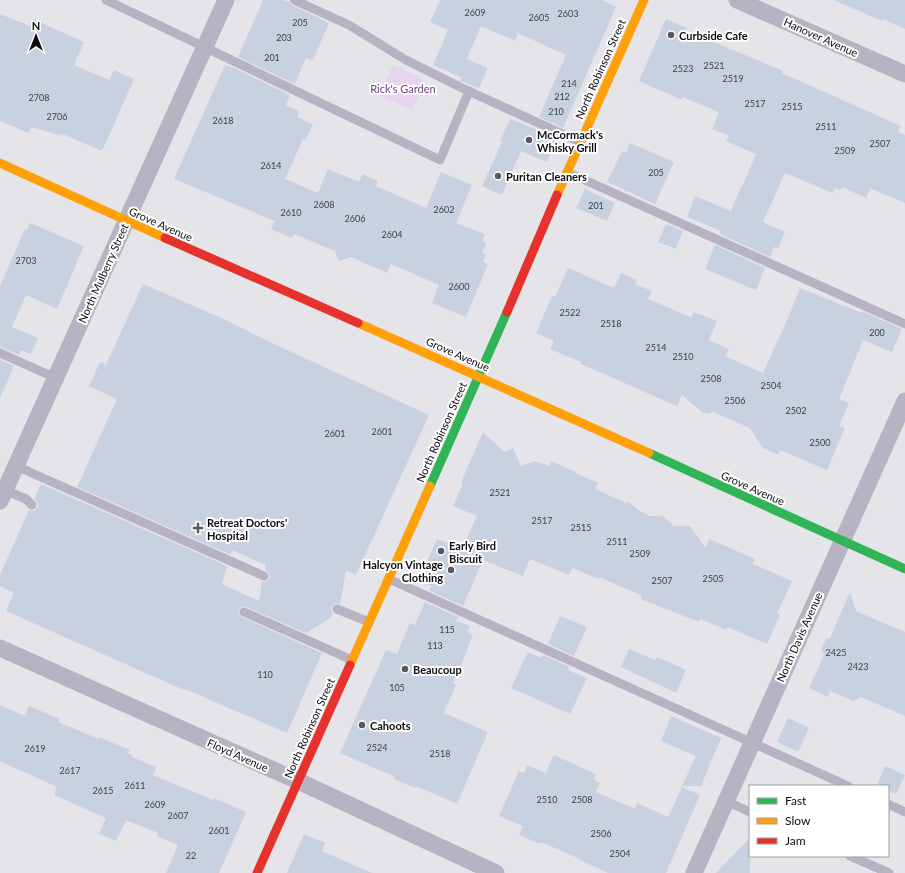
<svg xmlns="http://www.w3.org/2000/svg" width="905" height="873" viewBox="0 0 905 873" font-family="Lato,sans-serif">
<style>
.green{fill:#e7d4ee}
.building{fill:#c7d1df}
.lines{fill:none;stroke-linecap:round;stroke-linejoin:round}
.lane{stroke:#b7b3c3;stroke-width:9}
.street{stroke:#b7b3c3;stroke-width:17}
.fast{stroke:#30b455;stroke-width:9}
.slow{stroke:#ff9f0a;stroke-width:9}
.jam{stroke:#e5322d;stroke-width:9}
.poi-dot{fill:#59595d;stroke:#fff;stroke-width:1.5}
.labels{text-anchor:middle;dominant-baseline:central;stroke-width:4;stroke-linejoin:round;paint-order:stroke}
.number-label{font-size:9px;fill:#3c3f44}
.poi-label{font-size:11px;font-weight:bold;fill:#0e0e11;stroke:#fff;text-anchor:start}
.street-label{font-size:11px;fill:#0e0e11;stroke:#fff}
.park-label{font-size:11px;fill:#763985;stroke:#fff}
</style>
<rect width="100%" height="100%" fill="#e5e5e9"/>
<path class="green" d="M 393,65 L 426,80 L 412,110 L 379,95 Z"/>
<g class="building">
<path d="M 263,0 L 283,0 L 289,2 L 292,5 L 329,23 L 313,60 L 306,58 L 295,84 L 238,57 Z"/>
<path d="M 440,0 L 602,0 L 616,7 L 563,128 L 539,117 L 566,55 L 518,33 L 515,41 L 481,26 L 467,59 L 488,68 L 479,88 L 463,82 L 460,81 L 462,78 L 433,65 L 448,30 L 430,22 Z"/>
<path d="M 833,0 L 905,0 L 905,29 L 883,19 L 883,21 Z"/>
<path d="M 0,14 L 30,26 L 33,19 L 84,42 L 74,65 L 109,80 L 114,70 L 134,79 L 102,151 L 63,134 L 59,135 L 31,127 L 28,133 L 0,121 Z"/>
<path d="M 666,19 L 687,28 L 686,31 L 755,59 L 783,71 L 782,73 L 901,126 L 898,132 L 905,135 L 905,203 L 870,188 L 866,198 L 842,187 L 841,190 L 835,188 L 833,193 L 785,173 L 763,222 L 785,232 L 778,248 L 774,247 L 770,257 L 720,234 L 721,231 L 687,217 L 695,196 L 731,211 L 741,187 L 742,187 L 756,154 L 726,141 L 729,136 L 712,129 L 719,112 L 683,97 L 682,100 L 639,81 Z"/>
<path d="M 225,65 L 234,68 L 290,95 L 286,105 L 299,111 L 297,117 L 313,124 L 306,140 L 303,139 L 285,179 L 318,193 L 328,169 L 359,182 L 362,174 L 378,181 L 376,186 L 426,208 L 441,172 L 472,185 L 456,223 L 485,234 L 483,239 L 486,245 L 482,253 L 486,255 L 483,262 L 488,264 L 466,317 L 432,303 L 439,285 L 391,264 L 387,273 L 351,257 L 339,261 L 335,251 L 294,234 L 292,238 L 271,229 L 275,221 L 174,179 Z"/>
<path d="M 510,119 L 558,138 L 547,162 L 521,151 L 502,195 L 482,186 L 502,142 L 500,141 Z"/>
<path d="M 630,143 L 674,162 L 655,204 L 607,182 L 622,151 L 626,153 Z"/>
<path d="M 585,189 L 615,203 L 607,221 L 576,208 Z"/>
<path d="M 30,223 L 84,246 L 57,309 L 26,295 L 12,327 L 38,338 L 31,354 L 21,350 L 19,355 L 0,347 L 0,286 L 25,229 L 27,230 Z"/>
<path d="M 666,224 L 683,231 L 676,249 L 658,242 Z"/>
<path d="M 715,245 L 765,268 L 756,290 L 705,269 Z"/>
<path d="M 568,268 L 614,288 L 621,273 L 637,280 L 635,284 L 652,291 L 648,299 L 691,317 L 694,312 L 717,321 L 709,340 L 729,349 L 725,356 L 763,373 L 780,335 L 781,335 L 800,288 L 862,313 L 862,311 L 902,329 L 892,352 L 863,340 L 839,399 L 849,403 L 839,426 L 845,428 L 827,470 L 780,450 L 778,455 L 763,448 L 750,428 L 713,412 L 708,414 L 703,413 L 682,395 L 677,406 L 581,364 L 581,362 L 550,349 L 554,341 L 536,333 L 552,296 L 555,297 Z"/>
<path d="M 143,284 L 217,316 L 250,332 L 250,333 L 429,415 L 356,575 L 346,570 L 341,599 L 340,604 L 336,603 L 332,606 L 331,610 L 333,614 L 329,619 L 306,633 L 246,607 L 243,606 L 239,609 L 238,613 L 242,617 L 322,653 L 287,733 L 185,689 L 184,690 L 6,611 L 14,593 L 0,586 L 0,575 L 29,510 L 34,511 L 38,507 L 38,503 L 34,499 L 41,484 L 227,566 L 222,584 L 259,601 L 262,582 L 267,581 L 270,578 L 269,573 L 265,570 L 266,565 L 232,550 L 231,555 L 77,487 L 117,399 L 89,386 L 100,362 L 106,365 Z"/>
<path d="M 0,360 L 14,366 L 0,398 Z"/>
<path d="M 483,432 L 504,452 L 513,448 L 521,466 L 535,461 L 549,466 L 551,461 L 576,472 L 575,473 L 598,483 L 595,489 L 626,503 L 629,502 L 639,511 L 650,516 L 662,516 L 674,526 L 690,526 L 706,548 L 709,539 L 755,559 L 753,564 L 792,581 L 777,614 L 780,615 L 767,644 L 728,627 L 726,630 L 700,619 L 699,622 L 641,599 L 642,596 L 600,577 L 599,579 L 572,568 L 569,575 L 530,559 L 523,576 L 483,560 L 463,606 L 430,591 L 431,586 L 419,581 L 437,539 L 462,549 L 477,516 L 453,506 L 462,486 L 462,480 Z"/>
<path d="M 850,592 L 856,611 L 905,632 L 905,716 L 861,697 L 853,701 L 830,691 L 828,697 L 809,688 L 824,655 L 821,649 L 826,639 L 830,638 Z"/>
<path d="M 425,602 L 458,617 L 456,621 L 470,626 L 467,632 L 473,635 L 453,684 L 456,685 L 444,713 L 488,732 L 457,804 L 416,786 L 415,788 L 394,779 L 395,777 L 340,753 L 386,650 L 397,654 L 410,623 L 415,625 Z"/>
<path d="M 560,616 L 587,627 L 574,656 L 548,644 Z"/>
<path d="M 629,649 L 655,660 L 657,657 L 686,670 L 676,693 L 621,667 Z"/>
<path d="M 528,652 L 542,658 L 543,655 L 570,667 L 568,670 L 587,678 L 570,714 L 511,688 Z"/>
<path d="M 0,705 L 25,716 L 29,706 L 60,719 L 58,722 L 99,739 L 99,737 L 130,750 L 128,753 L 133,755 L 132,757 L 156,767 L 153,775 L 213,800 L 214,798 L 246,812 L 219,873 L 166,873 L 178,845 L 157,836 L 158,833 L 126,820 L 116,841 L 99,834 L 106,818 L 54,795 L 57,787 L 0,761 Z"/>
<path d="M 671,716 L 721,738 L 701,786 L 682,786 L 696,756 L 661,741 Z"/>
<path d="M 788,718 L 809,728 L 798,752 L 777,742 Z"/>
<path d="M 554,755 L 596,774 L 594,780 L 600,783 L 596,792 L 635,809 L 637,803 L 668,817 L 682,787 L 700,795 L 666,873 L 608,873 L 580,860 L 580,859 L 541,842 L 540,844 L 519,835 L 523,826 L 499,816 L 519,771 L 524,773 L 527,765 L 546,773 Z"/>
<path d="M 885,766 L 905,775 L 896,794 L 888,790 L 888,786 L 877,785 Z"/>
<path d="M 304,834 L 325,843 L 322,851 L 372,873 L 287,873 Z"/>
<path d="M 750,838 L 750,873 L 716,873 Z"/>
</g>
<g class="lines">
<g class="lane">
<path d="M 106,0 L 440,160 L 469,91"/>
<path d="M 294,0 L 349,25 L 406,60 L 462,88 L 580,142"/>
<path d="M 567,172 L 905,324"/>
<path d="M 0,353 L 56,378"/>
<path d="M 16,466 L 264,576"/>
<path d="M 5,490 L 26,499 L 32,505"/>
<path d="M 389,579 L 848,786"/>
<path d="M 337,609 L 369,622"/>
<path d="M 244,612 L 352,660"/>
<path d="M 726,801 L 750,812"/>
<path d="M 888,804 L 905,812"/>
<path d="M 850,856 L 889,873"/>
</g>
<g class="street">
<path d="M 737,0 L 905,74"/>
<path d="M 0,501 L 226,0"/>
<path d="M 0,648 L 298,781 L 496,873"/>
<path d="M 694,873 L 905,401"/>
</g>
<g class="fast">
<path d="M 649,453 L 905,569"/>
<path d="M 430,486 L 507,312"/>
</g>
<g class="slow">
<path d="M 0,163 L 165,238"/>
<path d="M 557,195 L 644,0"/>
<path d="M 358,323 L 649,453"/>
<path d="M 350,665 L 430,486"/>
</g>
<g class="jam">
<path d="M 165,238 L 358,323"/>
<path d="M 507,312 L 557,195"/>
<path d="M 257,873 L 350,665"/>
</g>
</g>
<g class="poi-dot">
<circle cx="671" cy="35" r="4"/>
<circle cx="529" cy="140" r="4"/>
<circle cx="498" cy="176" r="4"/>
<path d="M196 522h4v4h4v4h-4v4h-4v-4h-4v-4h4z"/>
<circle cx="441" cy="551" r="4"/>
<circle cx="451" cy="570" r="4"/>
<circle cx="405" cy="669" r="4"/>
<circle cx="362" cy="725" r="4"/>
</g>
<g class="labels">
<g class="number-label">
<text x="475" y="12">2609</text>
<text x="568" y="13">2603</text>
<text x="539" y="17">2605</text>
<text x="300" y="22">205</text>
<text x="284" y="37">203</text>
<text x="272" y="57">201</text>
<text x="714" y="65">2521</text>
<text x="683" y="68">2523</text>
<text x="733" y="78">2519</text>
<text x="569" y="83">214</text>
<text x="562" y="96">212</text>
<text x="39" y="97">2708</text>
<text x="755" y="103">2517</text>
<text x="792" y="106">2515</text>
<text x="556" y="111">210</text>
<text x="57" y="116">2706</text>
<text x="223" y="120">2618</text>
<text x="826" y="126">2511</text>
<text x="880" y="143">2507</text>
<text x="845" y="150">2509</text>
<text x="271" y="165">2614</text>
<text x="656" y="172">205</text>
<text x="324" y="204">2608</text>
<text x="596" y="205">201</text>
<text x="444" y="209">2602</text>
<text x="291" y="212">2610</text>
<text x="355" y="218">2606</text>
<text x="392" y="234">2604</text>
<text x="26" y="260">2703</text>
<text x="459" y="286">2600</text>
<text x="570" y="312">2522</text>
<text x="611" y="323">2518</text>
<text x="877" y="332">200</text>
<text x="656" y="347">2514</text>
<text x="683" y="356">2510</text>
<text x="711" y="378">2508</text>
<text x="771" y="385">2504</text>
<text x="735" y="400">2506</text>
<text x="796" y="410">2502</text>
<text x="382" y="431">2601</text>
<text x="335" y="433">2601</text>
<text x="820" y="442">2500</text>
<text x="500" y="492">2521</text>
<text x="542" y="520">2517</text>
<text x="581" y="527">2515</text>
<text x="617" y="541">2511</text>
<text x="640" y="553">2509</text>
<text x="713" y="578">2505</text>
<text x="662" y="580">2507</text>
<text x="447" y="629">115</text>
<text x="435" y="645">113</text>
<text x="836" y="652">2425</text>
<text x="858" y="666">2423</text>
<text x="265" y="674">110</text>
<text x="397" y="687">105</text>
<text x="377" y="747">2524</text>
<text x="35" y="748">2619</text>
<text x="440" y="753">2518</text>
<text x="70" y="770">2617</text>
<text x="135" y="785">2611</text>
<text x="103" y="790">2615</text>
<text x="547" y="799">2510</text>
<text x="582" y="799">2508</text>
<text x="155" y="804">2609</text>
<text x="178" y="815">2607</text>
<text x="219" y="830">2601</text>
<text x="601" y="833">2506</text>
<text x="620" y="853">2504</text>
<text x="191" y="855">22</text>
</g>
<g class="poi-label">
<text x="679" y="35">Curbside Cafe</text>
<text x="537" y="134">McCormack's<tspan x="537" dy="13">Whisky Grill</tspan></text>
<text x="506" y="176">Puritan Cleaners</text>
<text x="207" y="522">Retreat Doctors'<tspan x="207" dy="13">Hospital</tspan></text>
<text x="449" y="545">Early Bird<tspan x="449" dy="13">Biscuit</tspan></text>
<text x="443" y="564" text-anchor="end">Halcyon Vintage<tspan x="443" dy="13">Clothing</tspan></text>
<text x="413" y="669">Beaucoup</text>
<text x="370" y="725">Cahoots</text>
</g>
<g class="street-label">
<text transform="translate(821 37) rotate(24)">Hanover Avenue</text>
<text transform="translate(600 69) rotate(-66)">North Robinson Street</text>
<text transform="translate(161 224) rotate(24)">Grove Avenue</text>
<text transform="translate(103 273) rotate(-66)">North Mulberry Street</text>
<text transform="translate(458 354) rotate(24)">Grove Avenue</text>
<text transform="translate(441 432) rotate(-66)">North Robinson Street</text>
<text transform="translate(753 488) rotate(24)">Grove Avenue</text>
<text transform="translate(799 637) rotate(-66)">North Davis Avenue</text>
<text transform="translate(309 728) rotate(-66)">North Robinson Street</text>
<text transform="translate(238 755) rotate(24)">Floyd Avenue</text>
</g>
<g class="park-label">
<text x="403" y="88">Rick's Garden</text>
</g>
</g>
<rect x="749" y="785" width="140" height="72" fill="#ffffff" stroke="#9f9fa0"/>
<rect x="757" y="798" width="20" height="6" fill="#30b455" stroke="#9f9fa0"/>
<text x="785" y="805" font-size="12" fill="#0e0e11">Fast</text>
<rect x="757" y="818" width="20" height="6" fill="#ff9f0a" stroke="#9f9fa0"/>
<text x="785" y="825" font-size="12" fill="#0e0e11">Slow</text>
<rect x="757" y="838" width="20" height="6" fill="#e5322d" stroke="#9f9fa0"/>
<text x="785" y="845" font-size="12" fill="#0e0e11">Jam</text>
<g transform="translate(36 36)" stroke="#ffffff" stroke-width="3" paint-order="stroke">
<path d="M0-3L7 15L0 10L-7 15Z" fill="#0e0e11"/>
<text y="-6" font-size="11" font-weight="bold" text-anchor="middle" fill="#0e0e11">N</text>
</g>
</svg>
